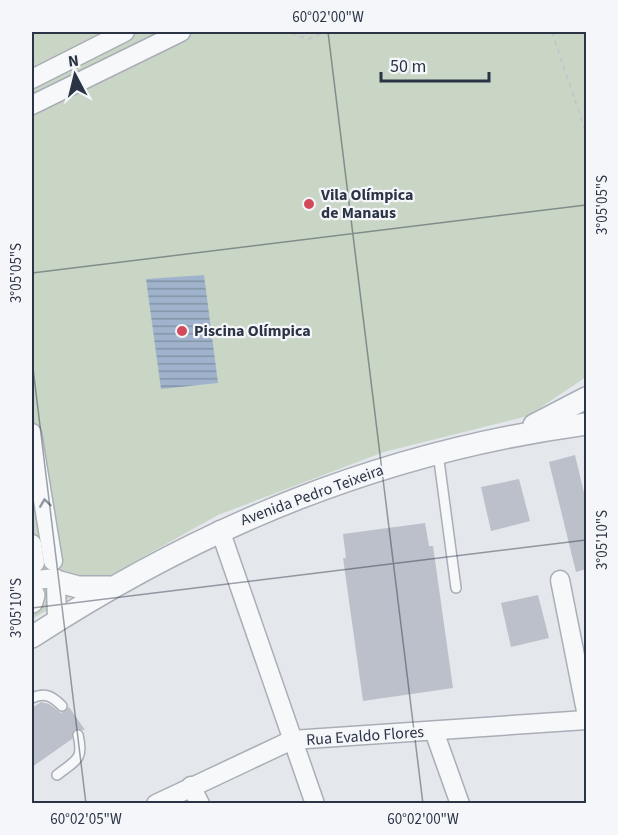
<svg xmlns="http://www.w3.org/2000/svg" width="618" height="835" viewBox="0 0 618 835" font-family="'Source Sans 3',sans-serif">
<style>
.grass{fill:#c9d6c5}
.water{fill:url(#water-rules)}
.building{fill:#bbc0ca}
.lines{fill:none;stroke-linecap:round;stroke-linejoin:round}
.service-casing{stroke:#a9aeb7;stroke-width:12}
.minor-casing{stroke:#a9aeb7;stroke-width:21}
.tertiary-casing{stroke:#a9aeb7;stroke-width:24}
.path{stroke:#c2c5cb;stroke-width:2;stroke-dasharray:4.5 4.5;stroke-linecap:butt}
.service{stroke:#f7f8fa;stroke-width:9}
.minor{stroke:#f7f8fa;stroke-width:18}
.tertiary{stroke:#f7f8fa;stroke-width:21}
.oneway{stroke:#9196a0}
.ticks{fill:none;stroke:#2b3445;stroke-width:1.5;stroke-opacity:0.45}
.poi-dot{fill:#d1495b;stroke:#f4f6f9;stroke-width:2}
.labels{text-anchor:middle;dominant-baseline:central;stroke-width:4.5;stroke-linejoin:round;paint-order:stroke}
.poi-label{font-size:16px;font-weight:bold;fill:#2b3445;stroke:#f4f6f9;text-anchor:start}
.street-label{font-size:16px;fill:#2b3445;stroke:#f4f6f9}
.neatline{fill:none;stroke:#2b3445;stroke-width:2}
.ticks-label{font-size:15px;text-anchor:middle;fill:#2b3445}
</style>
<defs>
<pattern id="water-rules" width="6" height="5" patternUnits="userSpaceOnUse" patternTransform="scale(1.5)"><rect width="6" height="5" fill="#9fb4cc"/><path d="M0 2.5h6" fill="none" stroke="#8293a7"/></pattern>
</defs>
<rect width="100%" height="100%" fill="#e4e7ec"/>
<path class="grass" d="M 32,32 L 586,32 L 586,377 L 528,416 L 384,452 L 218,515 L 32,619 Z"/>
<path class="water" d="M 204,275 L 218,383 L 161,389 L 146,279 Z"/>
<g class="building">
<path d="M 575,455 L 586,501 L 586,569 L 576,572 L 549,462 Z"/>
<path d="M 519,479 L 530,521 L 491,531 L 481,487 Z"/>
<path d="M 425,523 L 429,546 L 433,546 L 453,688 L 363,701 L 343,558 L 346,558 L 343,534 Z"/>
<path d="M 538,595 L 549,638 L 511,647 L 501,603 Z"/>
<path d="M 41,702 L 49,704 L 61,713 L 69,707 L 85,730 L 74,730 L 72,739 L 32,767 L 32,708 Z"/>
</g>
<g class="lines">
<defs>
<g id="service">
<path d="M 438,453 L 456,588"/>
<path d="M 32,698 C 45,692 52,696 62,706"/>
<path d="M 57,775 C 76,760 84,760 78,735"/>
</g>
<g id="minor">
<path d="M 32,79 L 125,32"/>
<path d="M 32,105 L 181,32"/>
<path d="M 32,433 L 53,561"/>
<path d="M 220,530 L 315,804"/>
<path d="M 32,544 L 35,563"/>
<path d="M 36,580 L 55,578"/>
<path d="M 560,580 L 586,711"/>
<path d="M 56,581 L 57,620"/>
<path d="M 434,731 L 460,804"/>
<path d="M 191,786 L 200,804"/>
<path d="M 156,804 L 292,740 L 586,720"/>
</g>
<g id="tertiary">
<path d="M 534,425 L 586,398"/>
<path d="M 56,581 L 78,587 L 109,587"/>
<path d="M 32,602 L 34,595"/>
<path d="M 32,637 C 204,525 382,452 586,424"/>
</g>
</defs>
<use href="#service" class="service-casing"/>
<use href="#minor" class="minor-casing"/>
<use href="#tertiary" class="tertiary-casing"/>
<g class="path">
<path d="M 292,32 L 295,35 L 309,39 L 323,32"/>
<path d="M 552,32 L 586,133"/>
</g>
<use href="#service" class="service"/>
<use href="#minor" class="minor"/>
<use href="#tertiary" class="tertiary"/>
</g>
<defs><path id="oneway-chevron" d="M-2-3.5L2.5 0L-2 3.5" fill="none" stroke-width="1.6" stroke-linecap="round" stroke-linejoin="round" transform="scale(1.5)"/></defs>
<use class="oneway" href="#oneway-chevron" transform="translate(45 503) rotate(-98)"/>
<path class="ticks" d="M 328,32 L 423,804M 32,273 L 586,205M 32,360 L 86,804M 32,608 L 586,540"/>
<g class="poi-dot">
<circle cx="309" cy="204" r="6"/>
<circle cx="182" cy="331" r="6"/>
</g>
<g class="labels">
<g class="poi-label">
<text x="321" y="195">Vila Olímpica<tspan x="321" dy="18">de Manaus</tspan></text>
<text x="194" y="331">Piscina Olímpica</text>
</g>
<g class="street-label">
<text transform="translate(312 495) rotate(-20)">Avenida Pedro Teixeira</text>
<text transform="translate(365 736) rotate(-4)">Rua Evaldo Flores</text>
</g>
</g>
<rect width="618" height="835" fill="none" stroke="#f4f6f9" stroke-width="66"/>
<g transform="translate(75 75) rotate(353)" stroke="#f4f6f9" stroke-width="4.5" paint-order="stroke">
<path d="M0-4.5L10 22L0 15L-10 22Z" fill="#2b3445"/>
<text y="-9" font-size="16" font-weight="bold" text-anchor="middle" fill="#2b3445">N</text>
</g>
<path d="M381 72v9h108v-9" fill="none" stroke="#2b3445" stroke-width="3"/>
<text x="390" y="72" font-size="18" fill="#2b3445" stroke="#f4f6f9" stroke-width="4.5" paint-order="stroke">50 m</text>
<rect x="33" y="33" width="552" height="769" class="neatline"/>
<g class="ticks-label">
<text x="328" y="22">60°02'00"W</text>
<text transform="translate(602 205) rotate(-90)" y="5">3°05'05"S</text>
<text transform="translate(16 273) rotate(-90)" y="5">3°05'05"S</text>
<text transform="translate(602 540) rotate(-90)" y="5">3°05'10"S</text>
<text transform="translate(16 608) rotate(-90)" y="5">3°05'10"S</text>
<text x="86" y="824">60°02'05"W</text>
<text x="423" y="824">60°02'00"W</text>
</g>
</svg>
